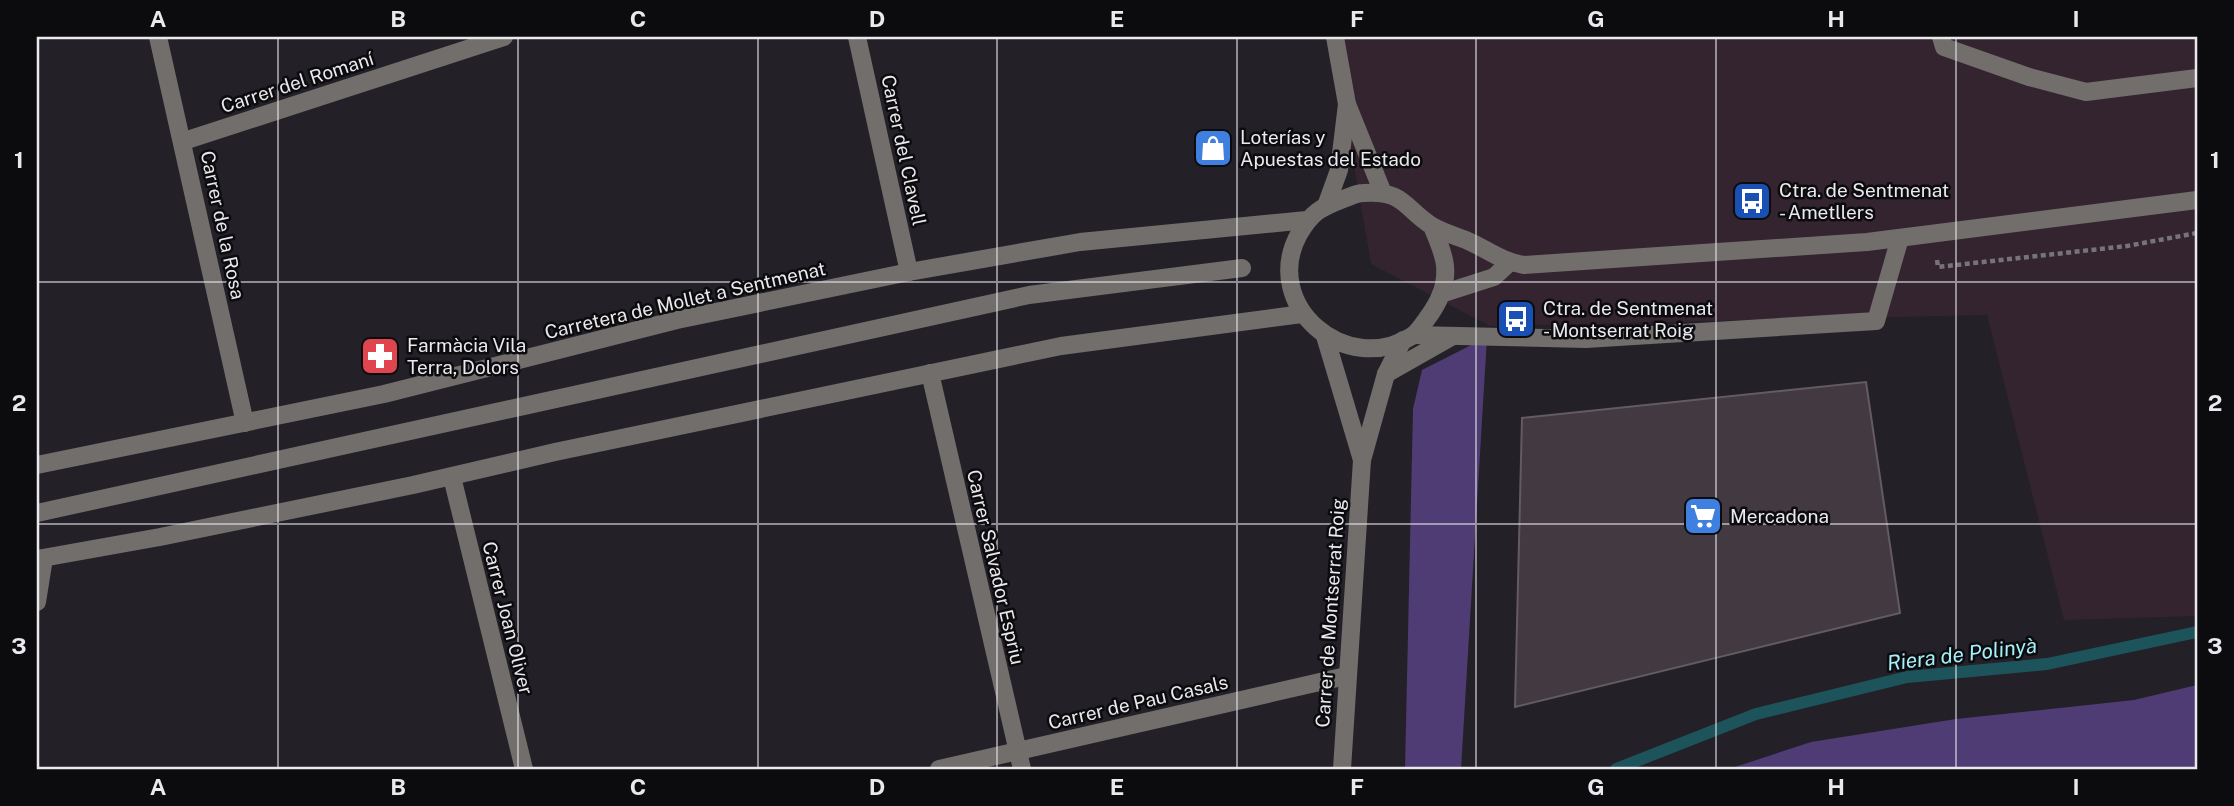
<svg xmlns="http://www.w3.org/2000/svg" width="2234" height="806" viewBox="0 0 2234 806" font-family="'Public Sans',sans-serif">
<style>
.industrial{fill:#33242f}
.green{fill:#503c74}
.lines{fill:none;stroke-linecap:round;stroke-linejoin:round}
.stream{stroke:#1d545b;stroke-width:12}
.building{fill:#423a40;stroke:#645b62;stroke-width:2}
.path{stroke:#76747b;stroke-width:4.5;stroke-dasharray:5 3.5;stroke-linecap:butt}
.minor{stroke:#726e6b;stroke-width:18}
.grid{fill:none;stroke:#eae9ee;stroke-width:2;stroke-opacity:0.55}
.labels{text-anchor:middle;dominant-baseline:central;stroke-width:5;stroke-linejoin:round;paint-order:stroke}
.street-label{font-size:19px;fill:#eae9ee;stroke:#0c0b0e}
.poi-label{font-size:19px;fill:#eae9ee;stroke:#0c0b0e;text-anchor:start}
.water-label{font-size:21px;font-style:italic;fill:#a5f0fa;stroke:#0c0b0e}
.neatline{fill:none;stroke:#eae9ee;stroke-width:2.5}
.grid-label{font-size:23px;text-anchor:middle;font-weight:bold;fill:#eae9ee}
</style>
<rect width="100%" height="100%" fill="#232028"/>
<path class="industrial" d="M 1332,37 L 2197,37 L 2197,616 L 2064,620 L 1987,315 L 1490,326 L 1371,264 Z"/>
<g class="green">
<path d="M 1487,337 L 1461,769 L 1405,769 L 1413,409 L 1422,370 Z"/>
<path d="M 2197,685 L 2197,769 L 1729,769 L 1811,742 L 1956,719 L 2134,700 Z"/>
</g>
<g class="lines">
<path class="stream" d="M 1616,769 L 1756,714 L 1907,677 L 2047,664 L 2197,632"/>
</g>
<path class="building" d="M 1866,382 L 1900,613 L 1515,707 L 1522,418 Z"/>
<g class="lines">
<path class="path" d="M 1937,260 L 1938,267 L 2127,246 L 2197,233"/>
<g class="minor">
<path d="M 158,37 L 245,423"/>
<path d="M 857,37 L 909,272"/>
<path d="M 1335,37 L 1347,104 L 1383,193"/>
<path d="M 1941,37 L 1944,47 L 2029,77 L 2086,92 L 2197,78"/>
<path d="M 184,141 L 504,37"/>
<path d="M 1326,206 L 1339,170 L 1347,104"/>
<path d="M 1432,226 C 1437,239 1444,253 1445,266 C 1447,287 1438,304 1426,320 C 1422,325 1418,332 1412,336 C 1346,378 1260,305 1299,234 C 1312,212 1320,208 1343,199 C 1350,197 1356,193 1363,193 C 1404,190 1404,208 1432,226 C 1442,232 1456,236 1466,240 C 1487,249 1502,262 1524,265 L 1867,242 L 2197,200"/>
<path d="M 1441,294 L 1494,277 L 1509,263"/>
<path d="M 1414,335 L 1586,339 L 1876,321 L 1900,238"/>
<path d="M 1325,336 L 1362,460"/>
<path d="M 930,373 L 1022,769"/>
<path d="M 1386,374 L 1453,336"/>
<path d="M 37,465 L 384,394 L 677,320 L 909,272 L 1080,242 L 1307,220"/>
<path d="M 452,477 L 524,769"/>
<path d="M 37,513 L 1029,295 L 1242,268"/>
<path d="M 37,559 L 160,537 L 413,485 L 555,452 L 1061,346 L 1302,314"/>
<path d="M 37,602 L 44,558"/>
<path d="M 939,769 L 1346,676"/>
<path d="M 1342,769 L 1362,460 L 1386,374 L 1403,340"/>
</g>
</g>
<path class="grid" d="M 278,37 L 278,769M 518,37 L 518,769M 758,37 L 758,769M 997,37 L 997,769M 1237,37 L 1237,769M 1476,37 L 1476,769M 1716,37 L 1716,769M 1956,37 L 1956,769M 37,282 L 2197,282M 37,524 L 2197,524"/>
<defs>
<symbol id="shop-square" viewBox="-11 -11 22 22"><rect x="-9" y="-9" width="18" height="18" rx="4" fill="#3f7fe0" stroke="#0c0b0e"/><path d="M-5-2.5h2.3a2.7 3.5 0 0 1 5.4 0H5L5.5 6h-11ZM-1.5-2.5h3a1.5 2.3 0 0 0-3 0Z" fill="#fff"/></symbol>
<symbol id="bus-square" viewBox="-11 -11 22 22"><rect x="-9" y="-9" width="18" height="18" rx="4" fill="#1a4fb4" stroke="#0c0b0e"/><path d="M-5-6H5V4H4V6H2V4H-2V6H-4V4H-5ZM-3.5-4V0h7V-4ZM-3.5 1.2v1.5H-2V1.2ZM2 1.2v1.5H3.5V1.2Z" fill="#fff"/></symbol>
<symbol id="pharmacy-square" viewBox="-11 -11 22 22"><rect x="-9" y="-9" width="18" height="18" rx="4" fill="#e0444e" stroke="#0c0b0e"/><path d="M-2-6h4v4h4v4h-4v4h-4v-4h-4v-4h4Z" fill="#fff"/></symbol>
<symbol id="supermarket-square" viewBox="-11 -11 22 22"><rect x="-9" y="-9" width="18" height="18" rx="4" fill="#3f7fe0" stroke="#0c0b0e"/><path d="M-6-5.5h2.5l.6 2H6L4.5 2H-2.5L-4.4-4H-6ZM-1.5 3.2a1.3 1.3 0 1 0 .1 0ZM3 3.2a1.3 1.3 0 1 0 .1 0Z" fill="#fff"/></symbol>
</defs>
<g fill-rule="evenodd">
<use href="#shop-square" x="1191" y="126" width="44" height="44"/>
<use href="#bus-square" x="1730" y="179" width="44" height="44"/>
<use href="#bus-square" x="1494" y="297" width="44" height="44"/>
<use href="#pharmacy-square" x="358" y="334" width="44" height="44"/>
<use href="#supermarket-square" x="1681" y="494" width="44" height="44"/>
</g>
<g class="labels">
<g class="street-label">
<text transform="translate(297 82) rotate(-18)">Carrer del Romaní</text>
<text transform="translate(904 150) rotate(78)">Carrer del Clavell</text>
<text transform="translate(223 225) rotate(78)">Carrer de la Rosa</text>
<text transform="translate(685 300) rotate(-13)">Carretera de Mollet a Sentmenat</text>
<text transform="translate(996 567) rotate(77)">Carrer Salvador Espriu</text>
<text transform="translate(1330 613) rotate(-86)">Carrer de Montserrat Roig</text>
<text transform="translate(508 618) rotate(76)">Carrer Joan Oliver</text>
<text transform="translate(1138 702) rotate(-13)">Carrer de Pau Casals</text>
</g>
<g class="poi-label">
<text x="1240" y="137">Loterías y<tspan x="1240" dy="22">Apuestas del Estado</tspan></text>
<text x="1779" y="190">Ctra. de Sentmenat<tspan x="1779" dy="22">- Ametllers</tspan></text>
<text x="1543" y="308">Ctra. de Sentmenat<tspan x="1543" dy="22">- Montserrat Roig</tspan></text>
<text x="407" y="345">Farmàcia Vila<tspan x="407" dy="22">Terra, Dolors</tspan></text>
<text x="1730" y="516">Mercadona</text>
</g>
<g class="water-label">
<text transform="translate(1962 654) rotate(-7)">Riera de Polinyà</text>
</g>
</g>
<rect width="2234" height="806" fill="none" stroke="#0c0b0e" stroke-width="77"/>
<rect x="38" y="38" width="2158" height="730" class="neatline"/>
<g class="grid-label">
<text x="158" y="27">A</text>
<text x="398" y="27">B</text>
<text x="638" y="27">C</text>
<text x="877" y="27">D</text>
<text x="1117" y="27">E</text>
<text x="1357" y="27">F</text>
<text x="1596" y="27">G</text>
<text x="1836" y="27">H</text>
<text x="2076" y="27">I</text>
<text x="19" y="168">1</text>
<text x="2215" y="168">1</text>
<text x="19" y="411">2</text>
<text x="2215" y="411">2</text>
<text x="19" y="654">3</text>
<text x="2215" y="654">3</text>
<text x="158" y="795">A</text>
<text x="398" y="795">B</text>
<text x="638" y="795">C</text>
<text x="877" y="795">D</text>
<text x="1117" y="795">E</text>
<text x="1357" y="795">F</text>
<text x="1596" y="795">G</text>
<text x="1836" y="795">H</text>
<text x="2076" y="795">I</text>
</g>
</svg>
